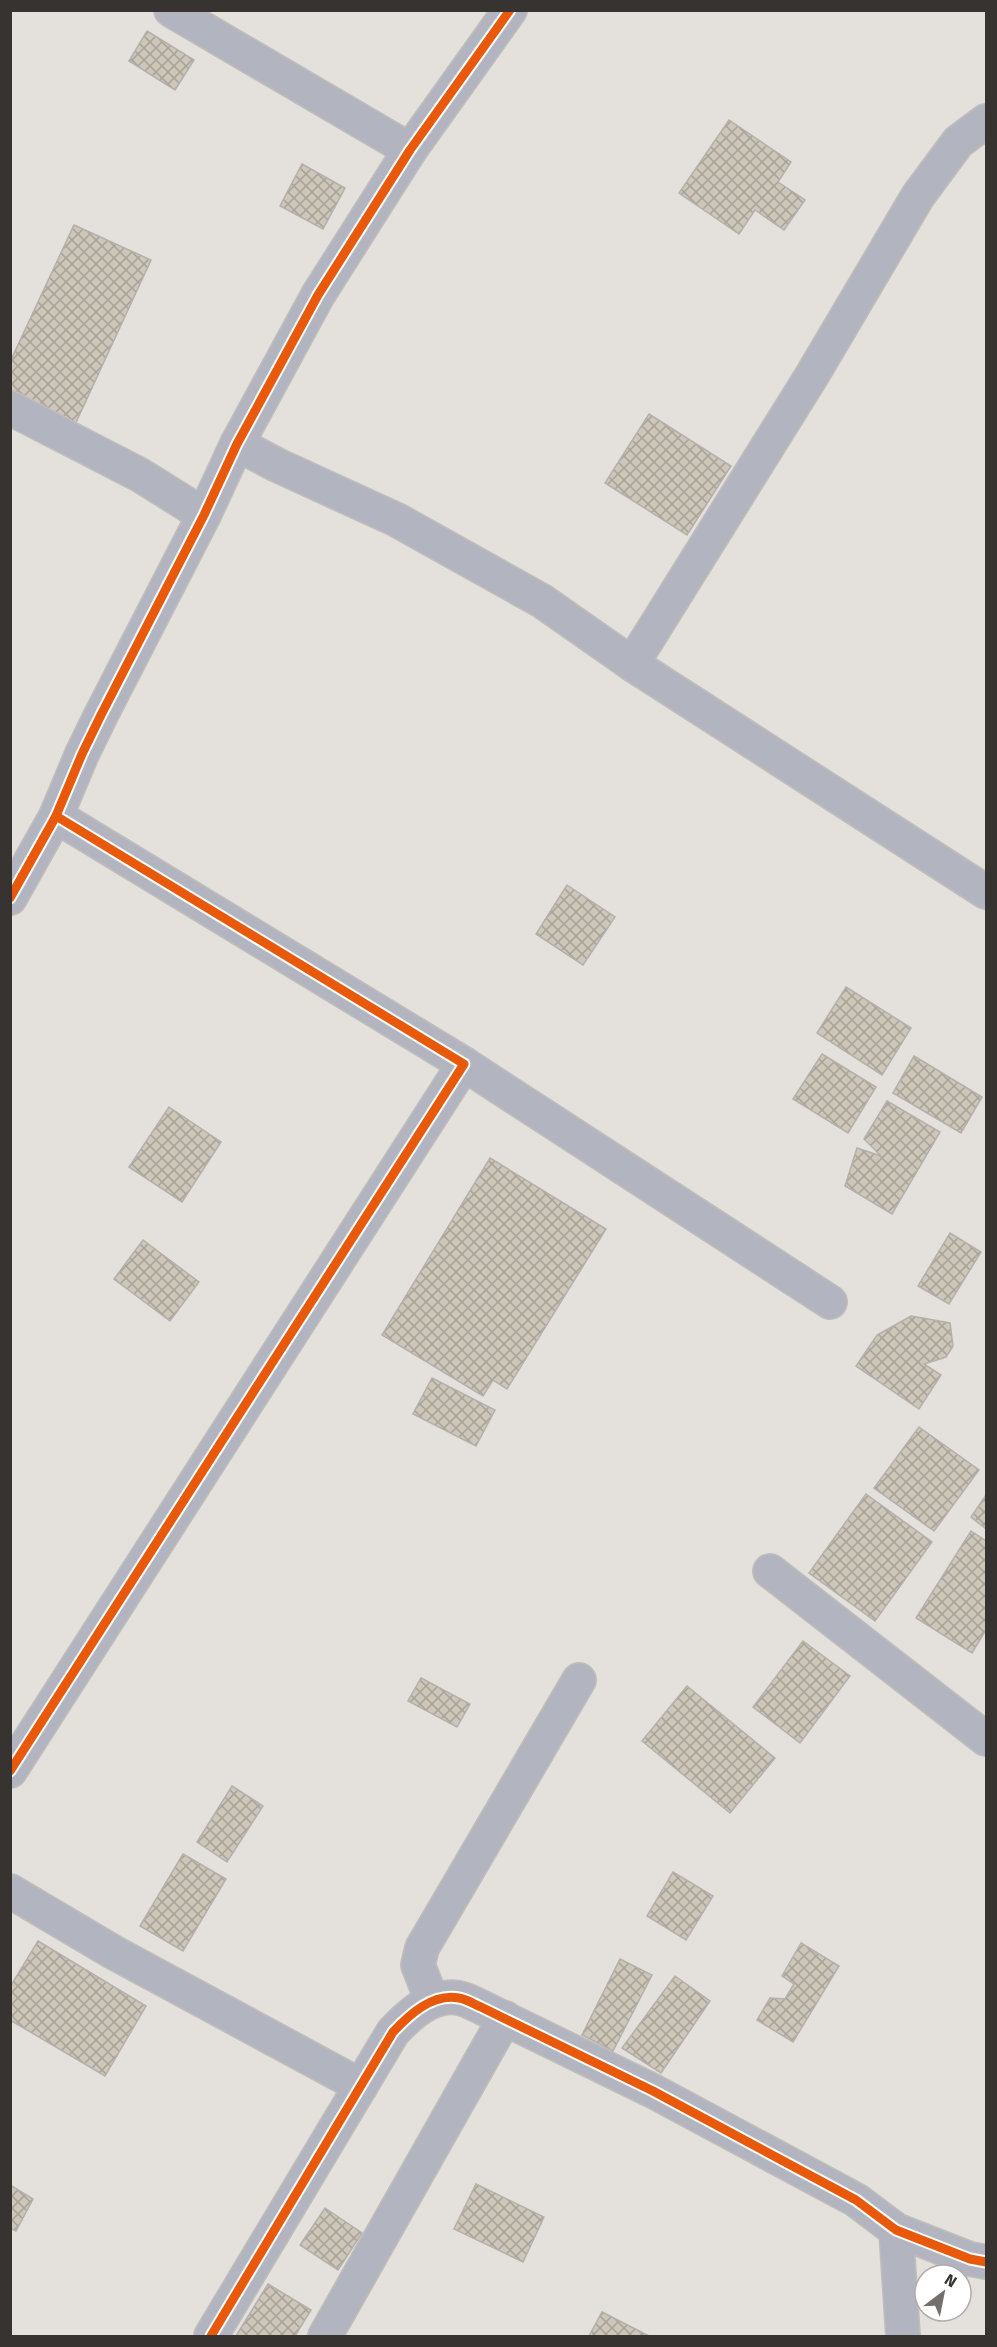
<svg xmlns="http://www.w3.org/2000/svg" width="997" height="2347" viewBox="0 0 997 2347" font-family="'Fira Sans',sans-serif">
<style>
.building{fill:url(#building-cross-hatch);stroke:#b3b0ad;stroke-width:1.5}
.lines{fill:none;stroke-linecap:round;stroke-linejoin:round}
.minor-casing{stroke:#c0bdba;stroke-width:36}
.minor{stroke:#b2b5c0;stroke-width:33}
.cycleway-casing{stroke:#fff;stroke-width:13}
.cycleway{stroke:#e8590c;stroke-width:9}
</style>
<defs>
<pattern id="building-cross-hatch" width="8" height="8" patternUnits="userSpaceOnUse" patternTransform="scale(1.5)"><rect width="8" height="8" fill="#cdc6b9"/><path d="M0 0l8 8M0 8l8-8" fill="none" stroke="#a7a197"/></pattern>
</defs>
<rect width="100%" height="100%" fill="#e4e0dc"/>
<g class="building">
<path d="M 147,31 L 194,60 L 175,90 L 129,61 Z"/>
<path d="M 729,120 L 791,162 L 778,182 L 805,200 L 784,230 L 755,210 L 739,234 L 679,193 Z"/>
<path d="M 302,164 L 345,188 L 323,229 L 280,206 Z"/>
<path d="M 74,225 L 151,260 L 73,429 L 10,400 L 10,362 Z"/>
<path d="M 649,414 L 731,466 L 687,535 L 605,483 Z"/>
<path d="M 567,885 L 615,917 L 583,965 L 536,934 Z"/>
<path d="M 846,987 L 911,1028 L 882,1075 L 817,1033 Z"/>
<path d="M 822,1054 L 876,1087 L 848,1133 L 793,1099 Z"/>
<path d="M 914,1056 L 982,1097 L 961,1133 L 893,1093 Z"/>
<path d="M 887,1101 L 940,1132 L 892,1214 L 845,1186 L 857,1148 L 881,1156 L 864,1139 Z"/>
<path d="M 169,1107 L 221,1142 L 182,1202 L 129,1167 Z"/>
<path d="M 490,1158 L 606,1229 L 507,1389 L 493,1380 L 483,1396 L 382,1335 Z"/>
<path d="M 950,1233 L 981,1252 L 949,1304 L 918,1286 Z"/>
<path d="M 143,1240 L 199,1282 L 170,1321 L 114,1279 Z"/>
<path d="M 911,1316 L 950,1323 L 953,1346 L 946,1357 L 924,1364 L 941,1375 L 919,1409 L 856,1366 L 877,1335 Z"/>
<path d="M 432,1378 L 495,1410 L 476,1446 L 413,1414 Z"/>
<path d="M 919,1427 L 979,1470 L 934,1531 L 874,1488 Z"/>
<path d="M 866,1494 L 932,1542 L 875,1621 L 809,1573 Z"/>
<path d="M 986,1495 L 986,1529 L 971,1517 Z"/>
<path d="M 971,1531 L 986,1541 L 986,1630 L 972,1653 L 916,1618 Z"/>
<path d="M 803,1641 L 850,1676 L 800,1743 L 753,1707 Z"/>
<path d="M 421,1678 L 470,1704 L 457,1727 L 408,1701 Z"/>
<path d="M 687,1686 L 775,1758 L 730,1813 L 642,1741 Z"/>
<path d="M 232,1786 L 263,1806 L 227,1862 L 197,1842 Z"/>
<path d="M 183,1854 L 226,1879 L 183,1951 L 140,1926 Z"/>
<path d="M 673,1872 L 713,1896 L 686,1940 L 647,1916 Z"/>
<path d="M 38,1941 L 146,2006 L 105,2076 L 10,2020 L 10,1987 Z"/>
<path d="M 801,1943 L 839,1966 L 793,2042 L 757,2020 L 770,1998 L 785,1999 L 794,1984 L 782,1976 Z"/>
<path d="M 620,1959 L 652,1975 L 613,2051 L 582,2035 Z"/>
<path d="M 675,1976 L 710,2001 L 661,2073 L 622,2048 Z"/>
<path d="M 476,2184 L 544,2217 L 523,2262 L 454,2229 Z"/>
<path d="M 10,2185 L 33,2199 L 16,2231 L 10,2228 Z"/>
<path d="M 325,2208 L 362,2233 L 338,2270 L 300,2245 Z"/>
<path d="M 268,2284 L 311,2310 L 295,2336 L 236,2336 Z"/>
<path d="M 602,2312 L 649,2336 L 589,2336 Z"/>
</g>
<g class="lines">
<defs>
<g id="minor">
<path d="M 171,10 L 410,150"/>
<path d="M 10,408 L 140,475 L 204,515"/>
<path d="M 237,444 L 277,465 L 397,520 L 542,601 L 632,664 L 986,892"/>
<path d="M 632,664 L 811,377 L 918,196 L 958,142 L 986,121"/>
<path d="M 10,898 L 56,816 L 82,754 L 101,715 L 204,515 L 237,444 L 318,295 L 410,150 L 510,10"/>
<path d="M 464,1064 L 830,1302"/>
<path d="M 770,1571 L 986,1739"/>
<path d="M 10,1771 L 464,1064 L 56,816"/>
<path d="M 10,1891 L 113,1952 L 361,2086"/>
<path d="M 432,2001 L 418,1965 L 422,1948 L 579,1680"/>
<path d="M 896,2230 L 903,2336"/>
<path d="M 211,2336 L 393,2032 C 409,2015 432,1993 459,1998 C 466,1999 474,2004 481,2007 L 653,2091 L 856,2200 L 896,2230 L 970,2259 L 986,2262"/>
<path d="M 325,2336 L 505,2018"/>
</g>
</defs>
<use href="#minor" class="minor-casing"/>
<use href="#minor" class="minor"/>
<defs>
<g id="cycleway">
<path d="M 10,898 L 56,816 L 82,754 L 101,715 L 204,515 L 237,444 L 318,295 L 410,150 L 510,10"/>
<path d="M 10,1771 L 464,1064 L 56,816"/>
<path d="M 211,2336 L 393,2032 C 409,2015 432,1993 459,1998 C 466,1999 474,2004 481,2007 L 653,2091 L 856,2200 L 896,2230 L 970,2259 L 986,2262"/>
</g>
</defs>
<use href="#cycleway" class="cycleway-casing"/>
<use href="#cycleway" class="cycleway"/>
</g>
<rect width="997" height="2347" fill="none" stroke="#363330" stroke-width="24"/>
<g transform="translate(943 2293) rotate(32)"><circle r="28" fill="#ffffff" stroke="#afadac" stroke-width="1.5"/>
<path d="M0-4.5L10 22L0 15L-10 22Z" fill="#73706c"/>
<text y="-9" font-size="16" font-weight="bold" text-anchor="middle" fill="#363330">N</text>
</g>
</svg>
